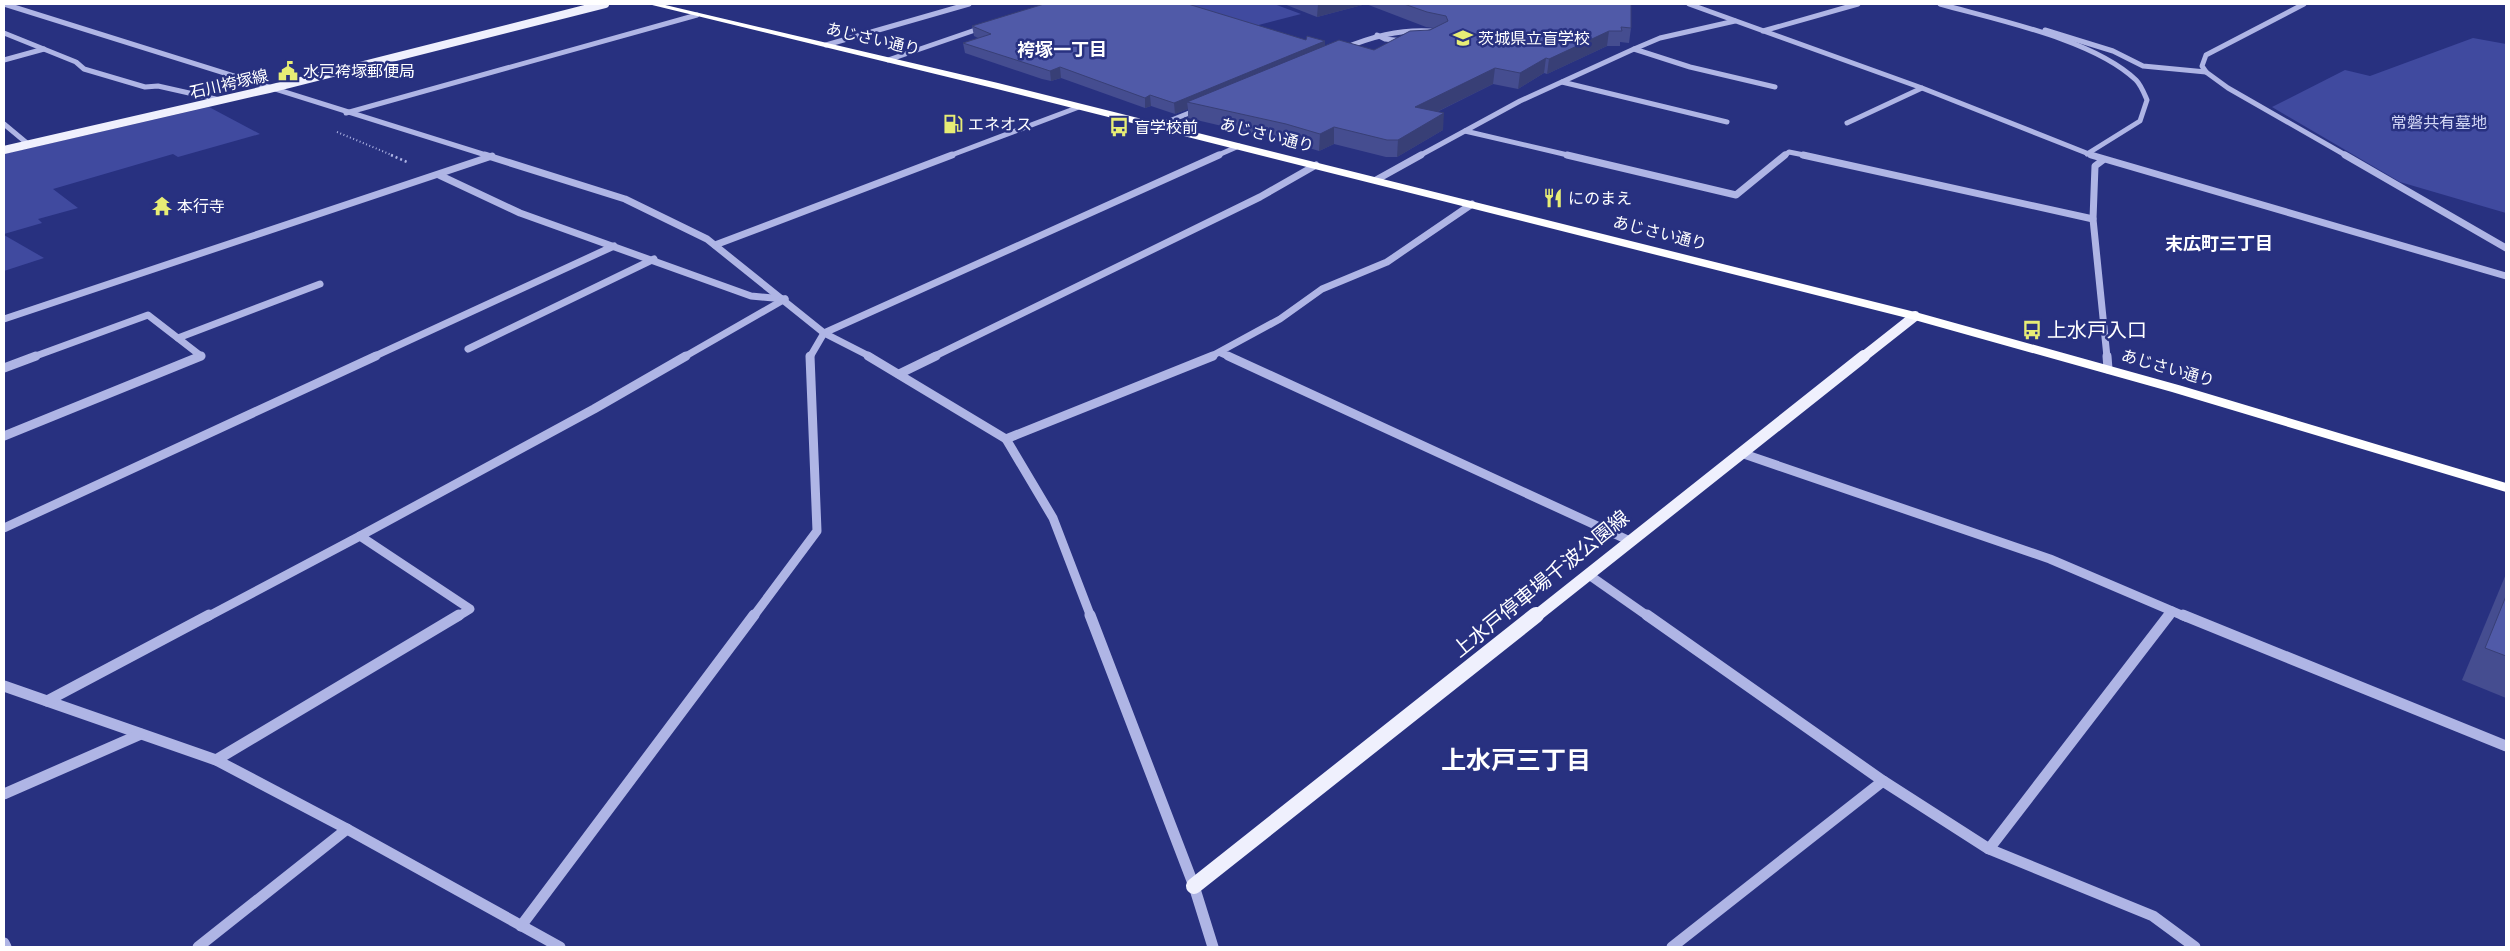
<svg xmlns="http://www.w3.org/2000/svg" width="2510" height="951" viewBox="0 0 2510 951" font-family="Jost,'Noto Sans JP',sans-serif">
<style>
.green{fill:#404a9f}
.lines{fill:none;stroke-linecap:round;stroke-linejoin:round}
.path-far1{stroke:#afb5e5;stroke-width:2;stroke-dasharray:1 2.5;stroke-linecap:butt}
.path{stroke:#afb5e5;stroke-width:2.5;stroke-dasharray:2 3;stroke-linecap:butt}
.minor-far3{stroke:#afb5e5;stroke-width:5}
.minor-far2{stroke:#afb5e5;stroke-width:7}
.minor-far1{stroke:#afb5e5;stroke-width:9}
.minor{stroke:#afb5e5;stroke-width:11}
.major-far3{stroke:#eff0fd;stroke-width:8}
.major-far2{stroke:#eff0fd;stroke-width:10}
.major-far1{stroke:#eff0fd;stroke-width:12}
.major{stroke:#eff0fd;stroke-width:16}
.highway{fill:#fff;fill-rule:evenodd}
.wall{fill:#454d90}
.shaded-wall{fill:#383f76}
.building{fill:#505aa8;stroke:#383f76}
.labels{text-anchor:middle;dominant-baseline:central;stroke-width:5;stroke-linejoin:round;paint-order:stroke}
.far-poi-label{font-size:16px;fill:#fff;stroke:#283180;text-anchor:start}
.far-street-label{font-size:16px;fill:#fff;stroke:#283180}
.far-park-label{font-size:16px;fill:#d2d6f5;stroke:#283180}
.far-neighbourhood-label{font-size:18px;font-weight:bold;fill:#fff;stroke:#283180}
.poi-label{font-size:20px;fill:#fff;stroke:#283180;text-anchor:start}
.street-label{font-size:20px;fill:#fff;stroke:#283180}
.near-neighbourhood-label{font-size:25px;font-weight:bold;fill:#fff;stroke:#283180}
</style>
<rect width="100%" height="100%" fill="#283180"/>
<g class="green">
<path d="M 1171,4 L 1274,4 L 1301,14 L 1247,28 Z"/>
<path d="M 2473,38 L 2506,44 L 2506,213 L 2400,182 L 2272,107 L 2345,70 L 2370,76 Z"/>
<path d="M 209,107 L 260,134 L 178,157 L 173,154 L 53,189 L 78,208 L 38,219 L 42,223 L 4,234 L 4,154 Z"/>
<path d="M 4,235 L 44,258 L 4,271 Z"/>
</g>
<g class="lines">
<path class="path-far1" d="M 337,132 L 394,156"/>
<path class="path" d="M 391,155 L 407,162"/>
<g class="minor-far3">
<path d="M 4,4 L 489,156"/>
<path d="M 1689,4 L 1922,88 L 2094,156"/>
<path d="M 1940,4 C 1997,20 2093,39 2136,80 C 2141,85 2144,93 2147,100 L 2140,121 L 2087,154"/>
<path d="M 2304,4 L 2206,55 L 2202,66 L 2206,72 L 2228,88 L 2347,156"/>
<path d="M 2045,30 L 2113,51 L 2143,66 L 2206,72"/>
<path d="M 1763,31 L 1858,4"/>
<path d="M 4,33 L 76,62 L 84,69 L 145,87 L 158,86 L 220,100"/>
<path d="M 1377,35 L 1385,39 L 1403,41"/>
<path d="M 826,45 L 969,4"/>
<path d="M 1342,49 C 1371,37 1399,29 1431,31"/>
<path d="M 1634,49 L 1690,67 L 1775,87"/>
<path d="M 4,60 L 44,49"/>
<path d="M 888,60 L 984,27"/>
<path d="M 1562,82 L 1727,122"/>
<path d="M 346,113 L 697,15"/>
<path d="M 1847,123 L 1922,88"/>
<path d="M 4,124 L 28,144"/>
<path d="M 1157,126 L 1199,109"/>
<path d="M 1465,131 L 1572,156"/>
<path d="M 949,156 L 1079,107"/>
<path d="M 1216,156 L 1239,146"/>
<path d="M 1419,156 L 1520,101 L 1634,49 L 1660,38 L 1735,21"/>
<path d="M 1784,156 L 1789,152 L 1809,156"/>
</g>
<g class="minor-far2">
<path d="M 485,155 L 625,199 L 707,239 L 824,333 L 871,357"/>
<path d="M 1567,155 L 1736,195 L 1785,155"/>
<path d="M 1803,155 L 2093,219"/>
<path d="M 2091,155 L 2506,276"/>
<path d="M 2345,155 L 2506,248"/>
<path d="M 2103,160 L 2095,166 L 2093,219 L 2107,357"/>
<path d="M 439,175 L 520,213 L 751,296 L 785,299"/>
<path d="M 1376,180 L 1421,155"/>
<path d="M 715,245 L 952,155"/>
<path d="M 4,319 L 492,156"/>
<path d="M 178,338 L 320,284"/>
<path d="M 468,349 L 654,259"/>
<path d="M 1221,353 L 1230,357"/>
<path d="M 33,357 L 148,315 L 201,356 L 198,357"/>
<path d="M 373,357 L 614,246"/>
<path d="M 684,357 L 785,299"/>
<path d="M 810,357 L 824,333 L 1219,155"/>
<path d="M 933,357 L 1260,197 L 1316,165"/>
<path d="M 1210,357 L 1280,319 L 1322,289 L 1387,262 L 1472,204"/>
</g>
<g class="minor-far1">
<path d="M 868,356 L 1006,439 L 1053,518 L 1091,617"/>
<path d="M 1228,356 L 1630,541"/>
<path d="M 2107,356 L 2108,369"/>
<path d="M 4,368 L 36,356"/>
<path d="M 899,374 L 936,356"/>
<path d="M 4,436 L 201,356"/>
<path d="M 1006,439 L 1213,356"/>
<path d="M 1741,453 L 2050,559 L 2186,617"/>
<path d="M 4,528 L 376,356"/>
<path d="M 1589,575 L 1649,617"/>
<path d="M 207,617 L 360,536"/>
<path d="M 457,617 L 470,609 L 360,536 L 594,409 L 686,356"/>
<path d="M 753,617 L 817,531 L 810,356"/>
<path d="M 2168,617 L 2172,611"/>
</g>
<g class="minor">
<path d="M 1090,615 L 1194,886 L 1213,947"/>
<path d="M 1647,615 L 1883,781 L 1989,849 L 2153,916 L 2195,947"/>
<path d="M 2183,615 L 2506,746"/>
<path d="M 4,686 L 216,760 L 347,829 L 560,947"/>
<path d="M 47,701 L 209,615"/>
<path d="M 216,760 L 459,615"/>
<path d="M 4,794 L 141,734"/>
<path d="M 1989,849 L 2169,615"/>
<path d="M 521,926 L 754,615"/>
<path d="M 4,943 L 6,947"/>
<path d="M 198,947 L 347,829"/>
<path d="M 1672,947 L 1883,781"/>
</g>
<path class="major-far3" d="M 4,150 L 269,89 L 605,4"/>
<path class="major-far2" d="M 1863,357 L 1915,316"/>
<path class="major-far1" d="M 1535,617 L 1864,356"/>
<path class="major" d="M 1194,886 L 1536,615"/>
<path class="highway" d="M 648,4 L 661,4 L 998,83 L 1919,313 L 2182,386 L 2506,483 L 2506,492 L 2172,392 L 1911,319 L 997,89 Z"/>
</g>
<g class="wall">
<path d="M 1284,4 L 1366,4 L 1317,17 Z"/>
<path d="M 1366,4 L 1631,4 L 1631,28 L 1629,43 L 1620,42 L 1620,46 L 1607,46 L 1547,74 L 1544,73 L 1518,89 L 1493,84 L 1437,112 L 1443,130 L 1397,157 L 1386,157 L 1334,144 L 1319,151 L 1286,141 L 1188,118 L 1188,109 L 1175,114 L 1151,106 L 1145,108 L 1061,78 L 1051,81 L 1042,79 L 965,53 L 963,43 L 978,38 L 974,36 L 972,26 L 1325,46 L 1374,50 L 1433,28 L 1426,27 Z"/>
<path d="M 2506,574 L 2506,698 L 2462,680 Z"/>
</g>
<g class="shaded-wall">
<path d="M 1318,4 L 1366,4 L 1317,17 Z"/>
<path d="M 1609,31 L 1607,46 L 1547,74 L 1549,59 Z"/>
<path d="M 1325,41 L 1325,52 L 1187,102 L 1188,109 L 1175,114 L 1174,103 Z"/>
<path d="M 1546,58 L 1544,73 L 1518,89 L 1520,73 Z"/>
<path d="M 1060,67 L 1061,78 L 1051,81 L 1050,71 Z"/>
<path d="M 1495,68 L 1493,84 L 1414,123 L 1415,107 Z"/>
<path d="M 1150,95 L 1151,106 L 1145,108 L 1145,98 Z"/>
<path d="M 1444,113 L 1443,130 L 1397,157 L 1398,140 Z"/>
<path d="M 1334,127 L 1334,144 L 1319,151 L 1320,134 Z"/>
</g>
<g class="building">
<path d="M 1044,4 L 1188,4 L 1306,40 L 1307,36 L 1325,41 L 1174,103 L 1150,95 L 1145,98 L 1060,67 L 1050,71 L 1041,68 L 963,43 L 991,34 L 972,26 Z"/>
<path d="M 1404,4 L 1631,4 L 1631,28 L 1621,27 L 1622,31 L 1609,31 L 1549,59 L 1546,58 L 1520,73 L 1495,68 L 1415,107 L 1444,113 L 1398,140 L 1387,140 L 1334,127 L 1320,134 L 1286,124 L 1187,102 L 1339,40 L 1374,50 L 1410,31 L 1430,30 L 1448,21 L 1446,16 L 1427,12 Z"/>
<path d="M 2506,596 L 2506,656 L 2485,648 Z"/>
</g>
<defs>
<symbol id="school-bare" viewBox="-9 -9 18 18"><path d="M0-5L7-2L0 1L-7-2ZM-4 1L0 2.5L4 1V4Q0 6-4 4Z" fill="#e7ed75" stroke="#283180" stroke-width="2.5" paint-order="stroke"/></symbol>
<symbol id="civic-bare" viewBox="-9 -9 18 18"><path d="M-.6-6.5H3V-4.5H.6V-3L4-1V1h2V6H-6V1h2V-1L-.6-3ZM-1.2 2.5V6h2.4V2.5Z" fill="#e7ed75" stroke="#283180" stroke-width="2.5" paint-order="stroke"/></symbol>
<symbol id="fuel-bare" viewBox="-9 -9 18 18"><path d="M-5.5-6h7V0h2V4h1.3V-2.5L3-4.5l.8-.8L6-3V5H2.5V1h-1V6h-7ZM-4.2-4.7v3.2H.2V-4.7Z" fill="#e7ed75" stroke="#283180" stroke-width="2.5" paint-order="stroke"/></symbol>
<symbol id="bus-bare" viewBox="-9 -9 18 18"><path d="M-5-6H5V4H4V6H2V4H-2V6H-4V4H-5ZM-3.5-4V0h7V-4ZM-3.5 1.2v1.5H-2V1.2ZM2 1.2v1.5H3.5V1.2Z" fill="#e7ed75" stroke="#283180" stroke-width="2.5" paint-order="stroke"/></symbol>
<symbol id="restaurant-bare" viewBox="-9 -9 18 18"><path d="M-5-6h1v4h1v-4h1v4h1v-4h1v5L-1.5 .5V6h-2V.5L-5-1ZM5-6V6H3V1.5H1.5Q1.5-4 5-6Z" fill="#e7ed75" stroke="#283180" stroke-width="2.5" paint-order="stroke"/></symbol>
<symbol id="temple-bare" viewBox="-9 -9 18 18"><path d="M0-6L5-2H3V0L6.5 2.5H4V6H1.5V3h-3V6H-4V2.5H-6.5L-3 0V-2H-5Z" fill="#e7ed75" stroke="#283180" stroke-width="2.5" paint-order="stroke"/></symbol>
</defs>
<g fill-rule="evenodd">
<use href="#school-bare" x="1449" y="24" width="28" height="28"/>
<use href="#civic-bare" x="274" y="57" width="28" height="28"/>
<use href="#fuel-bare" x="939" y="110" width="28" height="28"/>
<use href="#bus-bare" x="1105" y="113" width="28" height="28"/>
<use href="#restaurant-bare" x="1539" y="184" width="28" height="28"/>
<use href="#temple-bare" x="148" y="192" width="28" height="28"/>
<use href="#bus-bare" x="2018" y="316" width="28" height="28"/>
</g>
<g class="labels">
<g class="far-poi-label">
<text x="1478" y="38">茨城県立盲学校</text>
<text x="303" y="71">水戸袴塚郵便局</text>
<text x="968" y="124">エネオス</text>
<text x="1134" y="127">盲学校前</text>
<text x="1568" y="198">にのまえ</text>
<text x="177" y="206">本行寺</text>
</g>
<g class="far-street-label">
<text transform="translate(873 39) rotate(13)">あじさい通り</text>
<text transform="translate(229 84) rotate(-13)">石川袴塚線</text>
<text transform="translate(1267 135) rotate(14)">あじさい通り</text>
<text transform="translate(1660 233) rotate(14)">あじさい通り</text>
<text transform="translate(2168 368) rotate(16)">あじさい通り</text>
</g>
<g class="far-park-label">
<text x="2439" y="122">常磐共有墓地</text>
</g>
<g class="far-neighbourhood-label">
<text x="1062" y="50">袴塚一丁目</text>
<text x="2219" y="244">末広町三丁目</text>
</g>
<g class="poi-label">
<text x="2047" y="330">上水戸入口</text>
</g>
<g class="street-label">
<text transform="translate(1541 584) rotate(-39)">上水戸停車場千波公園線</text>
</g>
<g class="near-neighbourhood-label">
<text x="1516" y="760">上水戸三丁目</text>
</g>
</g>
<rect width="2510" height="951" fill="none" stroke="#ffffff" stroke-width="10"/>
</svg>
